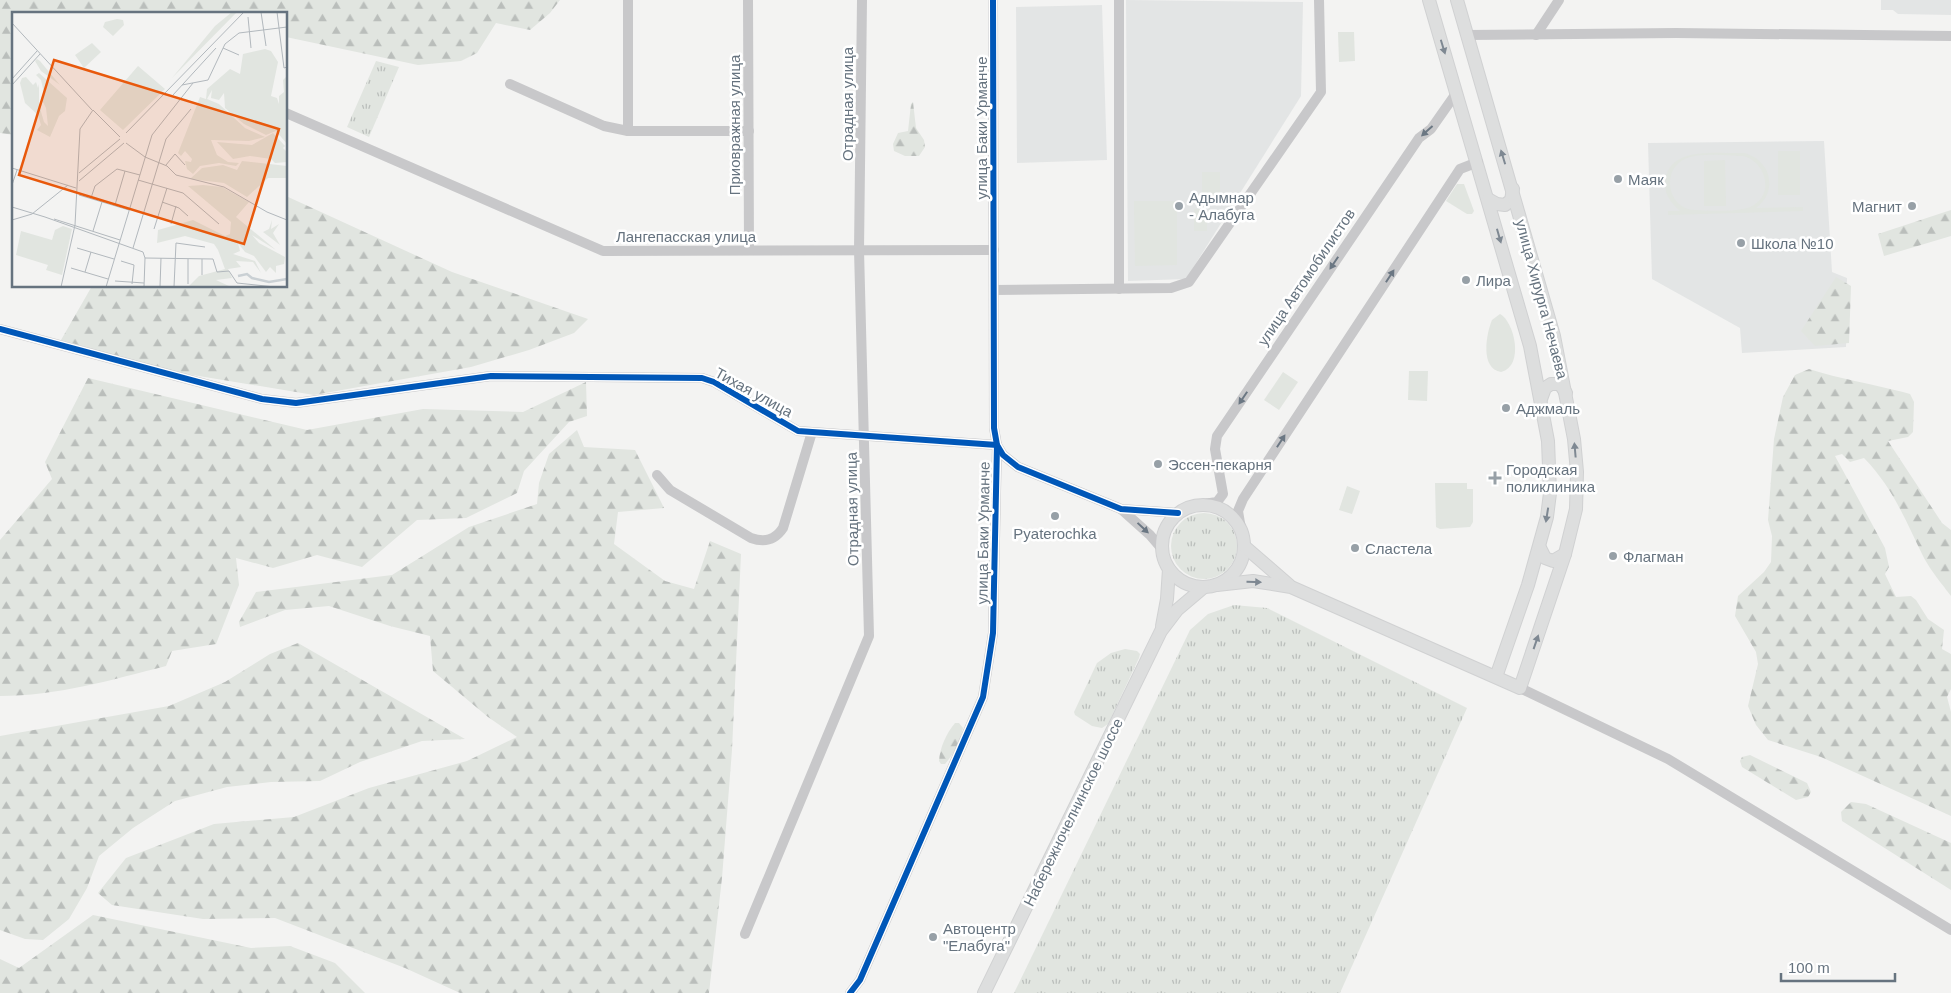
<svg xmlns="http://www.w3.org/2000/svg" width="1951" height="993" viewBox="0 0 1951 993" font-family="Arial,sans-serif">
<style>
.built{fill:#e3e5e5}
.grass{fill:url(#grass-tufts)}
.forest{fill:url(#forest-firs)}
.green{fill:#e1e5e0;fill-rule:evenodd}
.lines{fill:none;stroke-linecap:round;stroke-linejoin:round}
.major-casing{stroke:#d0d1d2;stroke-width:14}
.minor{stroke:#c8c8ca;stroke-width:10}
.major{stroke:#dddede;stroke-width:12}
.cycleway-casing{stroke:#fff;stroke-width:9}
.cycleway{stroke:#0057b8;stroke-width:6}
.oneway{fill:#7e8892}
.oneway2{fill:#6b7783}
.poi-dot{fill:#97a0a7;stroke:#fff;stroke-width:2}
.labels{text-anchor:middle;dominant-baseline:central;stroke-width:5;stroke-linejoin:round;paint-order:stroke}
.street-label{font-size:15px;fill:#66737f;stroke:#fff}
.poi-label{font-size:15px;fill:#66737f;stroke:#fff;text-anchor:start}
.inset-river{fill:none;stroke:#cad0d4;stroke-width:2.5}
.inset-road{fill:none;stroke:#b2b8bd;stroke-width:1}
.view{fill:#e8590c;fill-opacity:0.15;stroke:#e8590c;stroke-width:2.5}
.inset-edge{fill:none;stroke:#66737f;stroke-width:2.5}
</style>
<defs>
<pattern id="grass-tufts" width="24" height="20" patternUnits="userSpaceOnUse" patternTransform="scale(1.25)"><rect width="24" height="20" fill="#e1e5e0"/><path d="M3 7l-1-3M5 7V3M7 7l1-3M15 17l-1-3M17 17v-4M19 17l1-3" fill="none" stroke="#babebb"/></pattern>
<pattern id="forest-firs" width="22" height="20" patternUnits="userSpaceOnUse" patternTransform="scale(1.25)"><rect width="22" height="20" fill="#e1e5e0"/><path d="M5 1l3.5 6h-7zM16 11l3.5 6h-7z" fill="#babebb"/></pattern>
</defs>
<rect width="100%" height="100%" fill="#f3f3f2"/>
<g class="built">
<path d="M 1126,0 L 1303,2 L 1301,96 L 1186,279 L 1128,281 Z"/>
<path d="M 1881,0 L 1951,0 L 1951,15 L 1898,14 L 1893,10 L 1881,10 Z"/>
<path d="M 1102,5 L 1107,160 L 1017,163 L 1016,7 Z"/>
<path d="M 1824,141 L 1832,272 L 1847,278 L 1846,347 L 1742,353 L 1740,328 L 1652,279 L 1648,143 Z"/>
</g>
<g class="grass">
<path d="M 376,61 L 399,67 L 369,137 L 347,127 Z"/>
<circle cx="1204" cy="546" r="33"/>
<path d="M 1234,605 L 1267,608 L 1467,708 L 1340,993 L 1014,993 L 1190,630 L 1208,614 Z"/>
<path d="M 1125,649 L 1137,651 L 1140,654 L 1139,658 L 1108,724 L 1102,728 L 1092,726 L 1075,715 L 1074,712 L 1097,663 L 1111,653 Z"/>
</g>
<g class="forest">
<path d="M 0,0 L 560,0 L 550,13 L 530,30 L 496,23 L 477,53 L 461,61 L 418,65 L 286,37 L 286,14 L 14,14 L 14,135 L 0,133 Z"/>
<path d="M 913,102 L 916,128 L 924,140 L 925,147 L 919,156 L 905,156 L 894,151 L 893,144 L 898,133 L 908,131 L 911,104 Z"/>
<path d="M 286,196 L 452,272 L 588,319 L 574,333 L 529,350 L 471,367 L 314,395 L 175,372 L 61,340 L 92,286 L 286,286 Z"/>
<path d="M 1951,210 L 1951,236 L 1884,256 L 1878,234 Z"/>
<path d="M 1836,277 L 1851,286 L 1849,343 L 1815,346 L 1801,331 Z"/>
<path d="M 1809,369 C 1840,379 1872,384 1903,392 L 1910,394 L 1914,402 L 1913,432 L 1908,437 L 1888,441 L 1942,523 L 1951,530 L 1951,596 C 1942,584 1931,571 1924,558 C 1905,520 1894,489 1864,458 L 1850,462 L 1842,454 L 1835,456 L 1885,548 L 1889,567 L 1885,574 L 1896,597 L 1911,596 L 1916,600 L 1928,619 L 1944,630 L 1942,649 L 1951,654 L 1951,689 L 1947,697 L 1951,712 L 1951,816 L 1821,757 L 1768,740 L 1756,725 L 1748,706 L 1758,664 L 1756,652 L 1735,616 L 1738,596 L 1764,572 L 1771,562 L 1772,536 L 1768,520 L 1774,439 L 1783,397 L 1795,375 Z"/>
<path d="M 88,378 L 307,430 L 423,409 L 523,412 L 586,382 L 587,416 L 569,422 L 524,471 L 517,493 L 466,518 L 417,520 L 362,567 L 317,555 L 273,568 L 236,558 L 239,585 L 216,644 L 172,651 L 166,666 C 111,680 57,696 0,696 L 0,540 L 52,479 L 45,462 Z"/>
<path d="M 577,430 L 584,447 L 635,450 L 664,508 L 618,512 L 614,544 L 665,581 L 694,589 L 710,541 L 741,554 L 732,750 L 722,878 L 709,993 L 460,993 L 405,968 L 275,918 L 203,919 L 112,905 L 98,893 L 126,858 L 214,824 L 294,817 L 369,788 L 467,761 L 517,737 L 488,717 L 433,671 L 430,636 L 390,626 L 329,606 L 285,610 L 240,627 L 239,622 L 256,592 L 392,575 L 469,527 L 537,504 L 539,483 L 549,454 Z"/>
<path d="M 298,643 L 465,739 L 422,741 L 360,762 L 320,781 L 271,782 L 227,787 L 175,801 L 133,828 L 99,856 L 87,888 L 69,919 L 43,940 L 25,939 L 0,930 L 0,736 L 169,706 L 225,682 L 270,654 Z"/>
<path d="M 955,723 L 959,723 L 963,728 C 960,741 954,754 945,764 L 941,764 L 939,761 C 940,747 946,734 955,723 Z"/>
<path d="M 1750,755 L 1807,783 L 1811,792 L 1808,797 L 1796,800 L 1742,767 L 1740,761 L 1742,757 Z"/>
<path d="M 1851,802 L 1866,804 L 1951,843 L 1951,890 L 1842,821 L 1841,812 Z"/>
<path d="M 93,915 L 251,948 L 290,946 L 335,963 L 365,993 L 0,993 L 0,959 L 19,968 Z"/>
</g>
<g class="green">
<path d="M 1338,32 L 1354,32 L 1355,61 L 1339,62 Z"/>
<rect x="1778" y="151" width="22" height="44"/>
<path d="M 1744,153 C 1772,160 1778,192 1756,208 L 1803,207 L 1803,211 L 1668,215 L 1668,211 L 1680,211 C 1671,203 1664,194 1665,181 C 1669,145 1719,154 1744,153 ZM 1743,156 C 1767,162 1775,196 1750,207 C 1738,212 1710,211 1696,210 C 1668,210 1660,171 1685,159 C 1701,152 1726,156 1743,156 Z"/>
<path d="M 1725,160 L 1726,206 L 1704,206 L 1704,161 Z"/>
<rect x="1202" y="172" width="18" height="33"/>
<path d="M 1457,184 L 1464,184 L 1474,211 L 1472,214 L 1467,214 L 1446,201 Z"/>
<path d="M 1134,201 L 1177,201 L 1177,265 L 1135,266 Z"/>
<rect x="1194" y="209" width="13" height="22"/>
<path d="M 1500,314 C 1514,321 1525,366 1501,372 C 1480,369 1486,334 1492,320 Z"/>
<path d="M 1409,371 L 1428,371 L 1427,401 L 1408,400 Z"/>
<path d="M 1283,372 L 1298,382 L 1279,410 L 1264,400 Z"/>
<path d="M 1435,483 L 1467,483 L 1467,489 L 1473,489 L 1473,522 L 1470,527 L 1440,529 L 1436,527 Z"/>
<path d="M 1347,486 L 1360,491 L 1352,514 L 1339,510 Z"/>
</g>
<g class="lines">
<defs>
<g id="major">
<path d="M 1429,0 L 1530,346 L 1548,441 L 1550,493 L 1547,517 L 1528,585 L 1496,677"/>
<path d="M 1488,199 L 1497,204 L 1505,205 L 1511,200 L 1513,189"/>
<path d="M 1541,399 L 1545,388 L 1551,384 L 1560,384 L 1566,393"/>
<circle cx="1203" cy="546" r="41"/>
<path d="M 1244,546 L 1289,585"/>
<path d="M 1540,548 L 1545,558 L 1553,561 L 1565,554"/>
<path d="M 1217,585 L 1253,581 L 1291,587 L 1520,688 L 1565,554 L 1576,509 L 1577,472 L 1574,439 L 1554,336 L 1457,0"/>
<path d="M 1162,626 L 1167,599 L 1169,569"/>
<path d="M 984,993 L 1161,631 L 1177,610 L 1203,588"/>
</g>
</defs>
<use href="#major" class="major-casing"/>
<g class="minor">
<path d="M 748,0 L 749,250"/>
<path d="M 1119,0 L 1119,289"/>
<path d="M 1467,35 L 1676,33 L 1951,36"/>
<path d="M 1536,35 L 1559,0"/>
<path d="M 510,84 L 604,126 L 628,131 L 749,131"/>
<path d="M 286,113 L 603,251 L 994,250"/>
<path d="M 628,131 L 628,0"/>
<path d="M 994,290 L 1171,288 L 1189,282 L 1321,92 L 1319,0"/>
<path d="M 0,329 L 262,399 L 296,403 L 491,376 L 702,378 L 714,382 L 798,431 L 997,445 L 1003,455 L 1018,467 L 1121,509 L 1178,513"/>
<path d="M 657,475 L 670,490 L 751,538 C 765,543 775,540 783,528 L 812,432"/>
<path d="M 1197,505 L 1217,502 L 1223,494 L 1215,449 L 1217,436 L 1419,138 L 1431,129 L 1457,92"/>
<path d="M 1121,509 L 1150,535 L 1162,549"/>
<path d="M 1241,529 L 1238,511 L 1243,499 L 1460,169 L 1478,162"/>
<path d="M 1520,688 L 1668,759 L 1951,930"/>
<path d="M 745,934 L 869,636 L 859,250 L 862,0"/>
<path d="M 850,993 L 860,980 L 983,697 L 993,633 L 997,445 L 994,428 L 993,0"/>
</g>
<use href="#major" class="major"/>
<defs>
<g id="cycleway">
<path d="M 0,329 L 262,399 L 296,403 L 491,376 L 702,378 L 714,382 L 798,431 L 997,445 L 1003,455 L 1018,467 L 1121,509 L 1178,513"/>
<path d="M 850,993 L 860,980 L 983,697 L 993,633 L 997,445 L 994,428 L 993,0"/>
</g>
</defs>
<use href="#cycleway" class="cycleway-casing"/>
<use href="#cycleway" class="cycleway"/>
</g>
<defs><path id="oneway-solid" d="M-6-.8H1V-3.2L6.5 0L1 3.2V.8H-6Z" transform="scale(1.25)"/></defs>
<g class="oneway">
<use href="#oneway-solid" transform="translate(1443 47) rotate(73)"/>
<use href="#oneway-solid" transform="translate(1503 157) rotate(-107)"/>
<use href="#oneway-solid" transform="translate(1499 236) rotate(74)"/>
<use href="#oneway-solid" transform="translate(1575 450) rotate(-95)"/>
<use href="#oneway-solid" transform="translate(1547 515) rotate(99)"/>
<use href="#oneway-solid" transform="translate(1254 582) rotate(2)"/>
<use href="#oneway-solid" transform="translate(1536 642) rotate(-71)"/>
</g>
<g class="oneway2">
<use href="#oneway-solid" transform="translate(1427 131) rotate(138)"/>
<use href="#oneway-solid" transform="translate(1334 263) rotate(124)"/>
<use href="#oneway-solid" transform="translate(1390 276) rotate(-57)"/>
<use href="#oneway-solid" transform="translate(1243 398) rotate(124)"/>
<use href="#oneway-solid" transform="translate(1281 441) rotate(-57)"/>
<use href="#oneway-solid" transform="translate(1143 528) rotate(43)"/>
</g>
<g class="poi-dot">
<circle cx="1618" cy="179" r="5"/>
<circle cx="1179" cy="206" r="5"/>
<circle cx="1912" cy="206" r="5"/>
<circle cx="1741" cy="243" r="5"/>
<circle cx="1466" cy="280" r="5"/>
<circle cx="1506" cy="408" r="5"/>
<circle cx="1158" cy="464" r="5"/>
<path d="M1492.5 470.5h5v5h5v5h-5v5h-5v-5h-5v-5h5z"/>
<circle cx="1055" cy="516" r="5"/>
<circle cx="1355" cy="548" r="5"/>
<circle cx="1613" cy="556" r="5"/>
<circle cx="933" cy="937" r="5"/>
</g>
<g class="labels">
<g class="street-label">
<text transform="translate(847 104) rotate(-90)">Отрадная улица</text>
<text transform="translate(734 125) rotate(-90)">Приовражная улица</text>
<text transform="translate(981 128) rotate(-90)">улица Баки Урманче</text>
<text x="686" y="236">Лангепасская улица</text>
<text transform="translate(1306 277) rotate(-56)">улица Автомобилистов</text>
<text transform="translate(1542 299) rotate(75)">улица Хирурга Нечаева</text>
<text transform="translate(754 392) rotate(29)">Тихая улица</text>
<text transform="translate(852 509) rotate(-91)">Отрадная улица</text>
<text transform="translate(983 533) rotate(-89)">улица Баки Урманче</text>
<text transform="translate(1073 812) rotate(-64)">Набережночелнинское шоссе</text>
</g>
<g class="poi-label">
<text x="1628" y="179">Маяк</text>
<text x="1189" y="197">Адымнар<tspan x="1189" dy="17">- Алабуга</tspan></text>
<text x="1902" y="206" text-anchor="end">Магнит</text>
<text x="1751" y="243">Школа №10</text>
<text x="1476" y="280">Лира</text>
<text x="1516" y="408">Аджмаль</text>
<text x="1168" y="464">Эссен-пекарня</text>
<text x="1506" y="469">Городская<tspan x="1506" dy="17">поликлиника</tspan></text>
<text x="1055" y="533" text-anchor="middle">Pyaterochka</text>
<text x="1365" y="548">Сластела</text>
<text x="1623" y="556">Флагман</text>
<text x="943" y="928">Автоцентр<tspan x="943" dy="17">"Елабуга"</tspan></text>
</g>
</g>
<g transform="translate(12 12)">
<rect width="275" height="275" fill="#f3f3f2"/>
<path d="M 126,54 L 153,77 L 111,118 L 88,98 ZM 51,214 L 60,217 L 50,263 L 34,258 L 36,253 L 4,243 L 9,219 L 40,228 L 43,218 Z" fill="#e1e5e0"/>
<path d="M 220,0 L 225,0 L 160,66 L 203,14 ZM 105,7 L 111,8 L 112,13 L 101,24 L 91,15 L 93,10 ZM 80,31 L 89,40 L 72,56 L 63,43 ZM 253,37 L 259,39 L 266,50 L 259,84 L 265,86 L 267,92 L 267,84 L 272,80 L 271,68 L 275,64 L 275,132 L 264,119 L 254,123 L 232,112 L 213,96 L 212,81 L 207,88 L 199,86 L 200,78 L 195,87 L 207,92 L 233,116 L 253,125 L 237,129 L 199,128 L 205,143 L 216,150 L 227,151 L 224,154 L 207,151 L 188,154 L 181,162 L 175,157 L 173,149 L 179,150 L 180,147 L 173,139 L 169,144 L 166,141 L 188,85 L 194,87 L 195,77 L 218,57 L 228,62 L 231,42 ZM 25,47 L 28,49 L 48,73 L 29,59 L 23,49 ZM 27,61 L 55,86 L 53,99 L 47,104 L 38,125 L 25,118 L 29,113 L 26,103 L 13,91 L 8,71 L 10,66 L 14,65 L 21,73 L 24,70 L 26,76 L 27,72 L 27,93 L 32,110 L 36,114 L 34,96 L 29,86 L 32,81 L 29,68 L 24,63 ZM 261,121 L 273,134 L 271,136 L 275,140 L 275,150 L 263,151 L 259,147 L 238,144 L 221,147 L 205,130 L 240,133 ZM 230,149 L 275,154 L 275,166 L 256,166 L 235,185 L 212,171 L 178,167 L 190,156 L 211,153 L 225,158 ZM 191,173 L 210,175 L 237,190 L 224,205 L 264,238 L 240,223 L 247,231 L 273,245 L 272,252 L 264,254 L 264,261 L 258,255 L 254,260 L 242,244 L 233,240 L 226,231 L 228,239 L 221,242 L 243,249 L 249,261 L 241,250 L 224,249 L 229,255 L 216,257 L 220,266 L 204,268 L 219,275 L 176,275 L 187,264 L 213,257 L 206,238 L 202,232 L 173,224 L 145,231 L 146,218 L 181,208 L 213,224 L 218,222 L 219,210 L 176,174 ZM 260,208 L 259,217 L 267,212 L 261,221 L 268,233 L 251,220 L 257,217 Z" fill="#e1e5e0"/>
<path class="inset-river" d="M 226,264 L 235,262 L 240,266 L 257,270 L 275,267"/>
<path class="inset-road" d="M 249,0 L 254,34M 265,0 L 272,56 L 275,55M 236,5 L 239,36M 0,11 L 80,98M 211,36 L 227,43M 0,67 L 25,39M 0,73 L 28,42M 170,73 L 196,68 L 213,32 L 227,21 L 275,15M 161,83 L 204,36M 114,121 L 232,0M 114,131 L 133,145 L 155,154 L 164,163 L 212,175 L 255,200 L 275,208M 154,153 L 163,142 L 173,153M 0,156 L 64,176M 67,161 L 108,127M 126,168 L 171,181 L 207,212M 67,169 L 112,131M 0,173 L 5,158M 67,183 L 117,198M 79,186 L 83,174 L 105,157 L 128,163M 150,190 L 167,196 L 176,204M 103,193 L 113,159M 0,195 L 33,205M 33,205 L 131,240 L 133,246 L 201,247 L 205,260 L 217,259 L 225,271 L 263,275M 42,207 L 108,228M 0,208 L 20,202 L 56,173M 159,212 L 164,194M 142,217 L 155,176M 81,219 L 90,190M 65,236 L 102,247M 121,236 L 154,127 L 179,97M 190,247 L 190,263M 109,249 L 122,253 L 120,272M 59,256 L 96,267M 73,260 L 79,240M 103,269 L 132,271M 176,272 L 176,247M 49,275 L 63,213 L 68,117 L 81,98 L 108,125M 94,275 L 140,123 L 181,71M 132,275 L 133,246M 148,275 L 149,246M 162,275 L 164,231 L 193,235"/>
<path class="view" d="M 42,48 L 267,117 L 232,232 L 7,163 Z"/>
<rect width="275" height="275" class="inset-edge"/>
</g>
<path d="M1781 973v8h114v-8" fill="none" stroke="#66737f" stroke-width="2.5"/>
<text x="1788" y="973" font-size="15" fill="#66737f" stroke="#ffffff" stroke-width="4" paint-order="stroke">100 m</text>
</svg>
